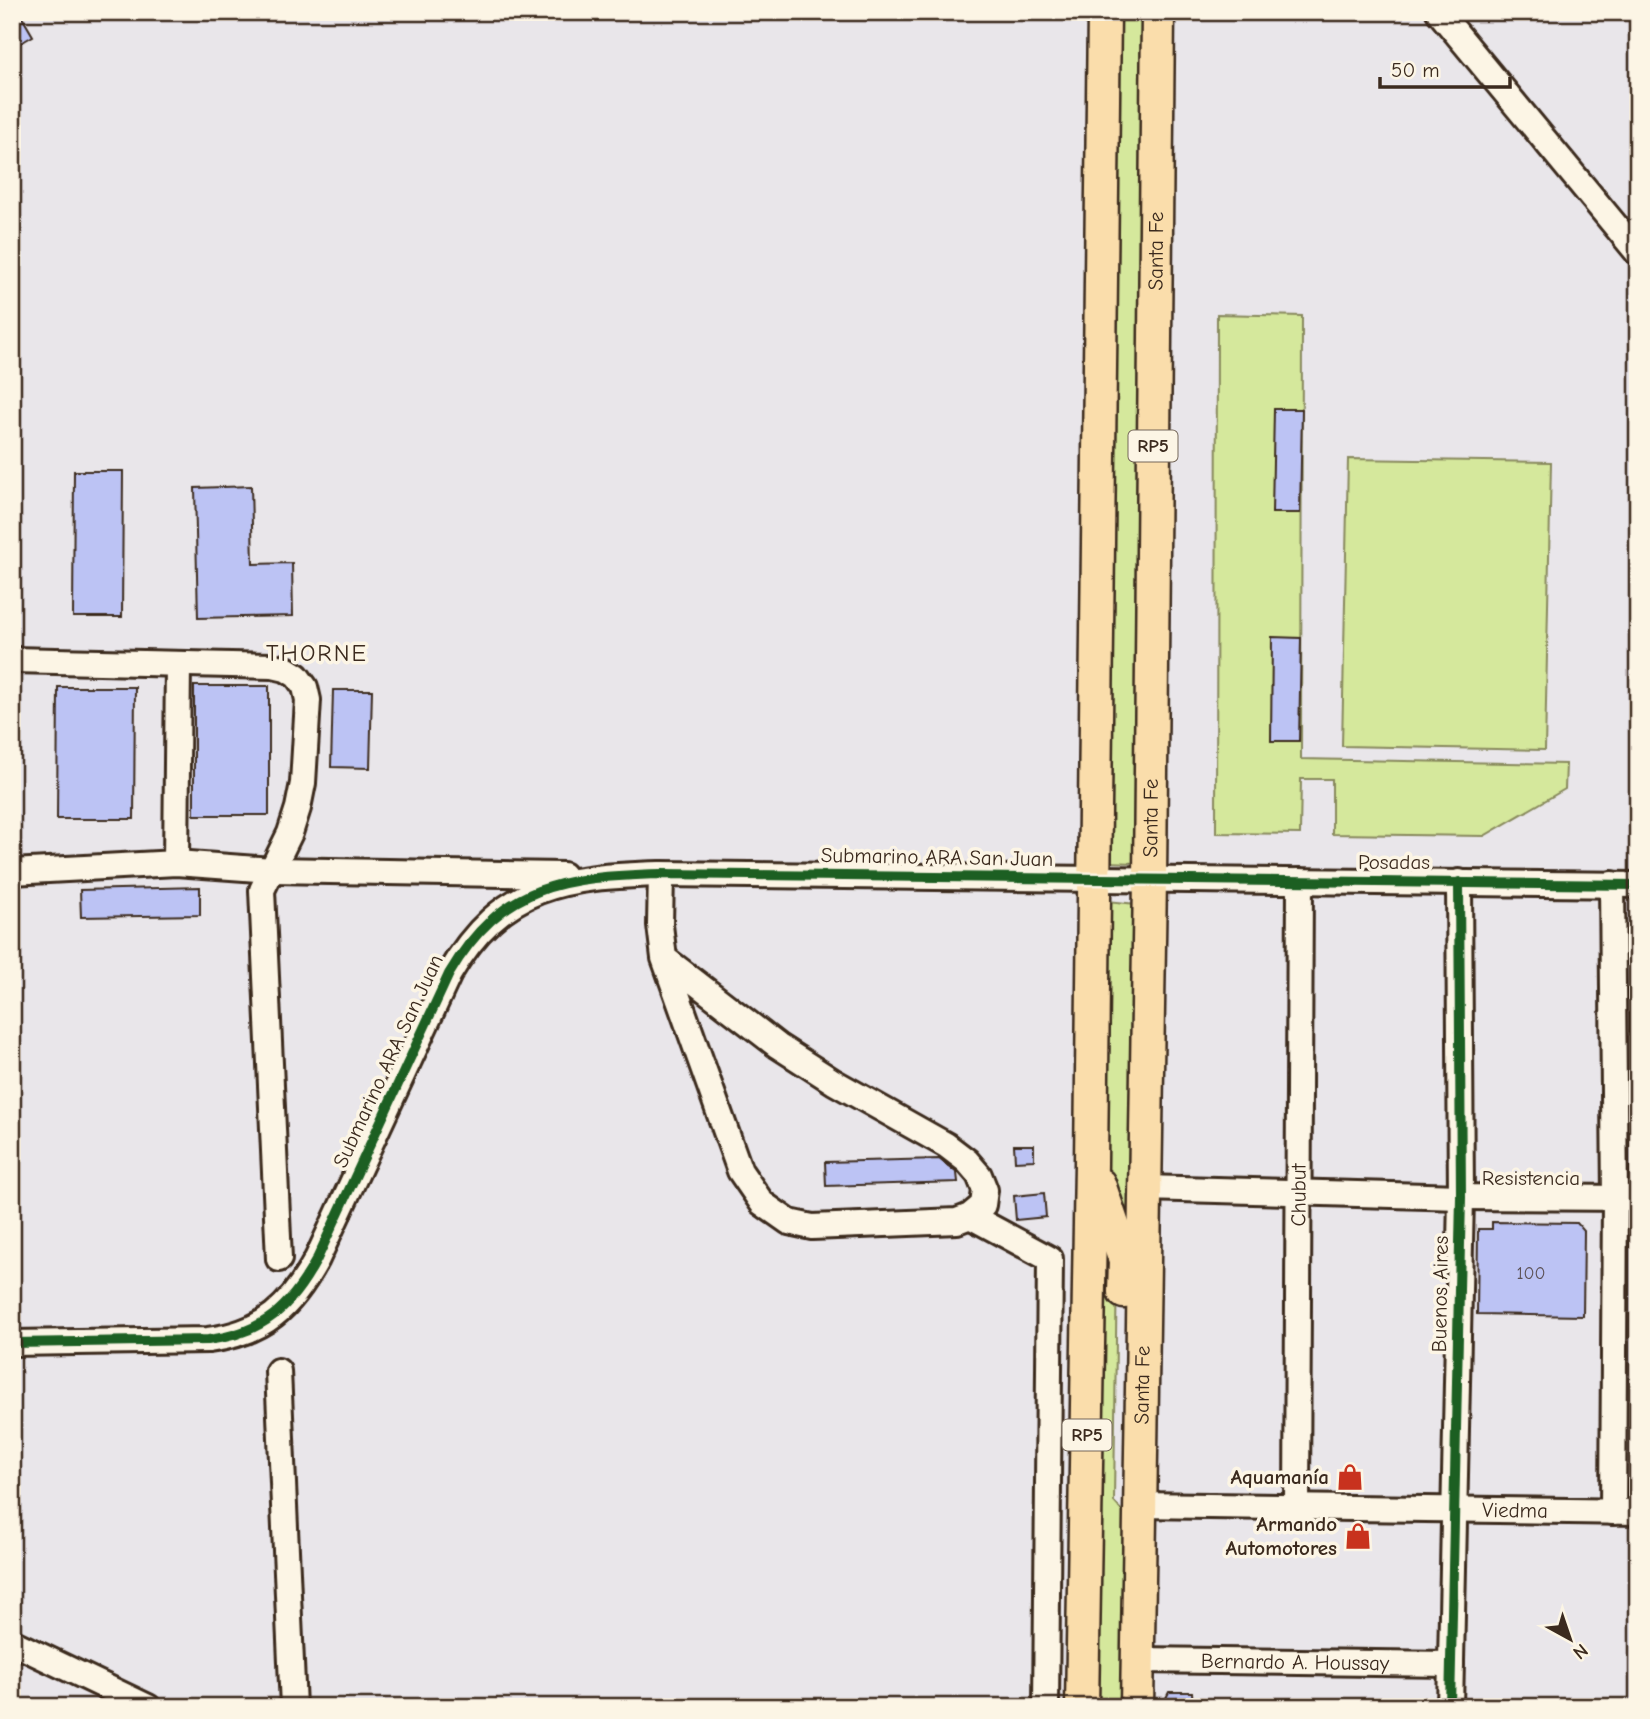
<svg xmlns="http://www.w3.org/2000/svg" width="1650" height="1719" viewBox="0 0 1650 1719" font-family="'Comic Neue',sans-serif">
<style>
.green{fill:#d5e89c;stroke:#88895d;stroke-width:2}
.building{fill:#bcc3f4;stroke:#3b2a1e;stroke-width:2}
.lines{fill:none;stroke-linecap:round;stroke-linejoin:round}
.minor-casing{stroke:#3b2a1e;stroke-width:30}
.major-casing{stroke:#3b2a1e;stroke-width:37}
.minor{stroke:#fcf5e5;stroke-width:24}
.major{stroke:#faddab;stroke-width:32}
.cycleway-casing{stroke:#fcf5e5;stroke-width:15}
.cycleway{stroke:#1b5e20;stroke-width:10}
.labels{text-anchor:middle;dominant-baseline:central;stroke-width:7;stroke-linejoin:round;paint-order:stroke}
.number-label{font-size:18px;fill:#5b5054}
.shield{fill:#fcf5e5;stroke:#75675a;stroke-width:2}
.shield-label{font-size:19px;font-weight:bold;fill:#3b2a1e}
.street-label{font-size:21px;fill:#3b2a1e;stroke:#fcf5e5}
.poi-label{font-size:21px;font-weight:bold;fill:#3b2a1e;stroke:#fcf5e5;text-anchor:end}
.quarter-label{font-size:24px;letter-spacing:2px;fill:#3b2a1e;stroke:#fcf5e5}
</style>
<rect width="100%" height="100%" fill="#e9e6ea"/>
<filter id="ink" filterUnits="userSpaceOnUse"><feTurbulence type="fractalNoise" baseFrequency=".0143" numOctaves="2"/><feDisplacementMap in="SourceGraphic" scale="14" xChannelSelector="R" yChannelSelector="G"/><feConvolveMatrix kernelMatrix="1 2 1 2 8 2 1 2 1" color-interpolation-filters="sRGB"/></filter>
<g filter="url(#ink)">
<g class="green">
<path d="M 1116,12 L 1147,12 L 1136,863 L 1105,862 Z"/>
<path d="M 1217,314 L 1302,316 L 1301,759 L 1566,764 L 1565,789 L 1484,836 L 1332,834 L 1332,779 L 1301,779 L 1300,834 L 1216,833 Z"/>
<path d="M 1348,459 L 1551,462 L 1545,750 L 1342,746 Z"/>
<path d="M 1107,901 L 1136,904 L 1132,1236 L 1102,1169 Z"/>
<path d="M 1102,1212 L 1117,1257 L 1114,1502 L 1129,1519 L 1127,1707 L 1094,1707 Z"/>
</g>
<g class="building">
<path d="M 12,12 L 19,12 L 33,36 L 12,48 Z"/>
<path d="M 1274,409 L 1302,409 L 1300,513 L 1272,513 Z"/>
<path d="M 74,471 L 123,471 L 122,617 L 73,617 Z"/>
<path d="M 251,486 L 253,564 L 292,563 L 293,616 L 198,618 L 195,488 Z"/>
<path d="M 1272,637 L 1301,638 L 1299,741 L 1271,741 Z"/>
<rect x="194" y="686" width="75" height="129"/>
<path d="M 58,687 L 135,687 L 134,819 L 57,819 Z"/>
<path d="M 333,690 L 372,690 L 370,768 L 331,767 Z"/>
<path d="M 200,887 L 200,915 L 81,917 L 80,890 Z"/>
<path d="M 1014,1145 L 1034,1145 L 1034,1160 L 1015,1161 Z"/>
<path d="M 939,1159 L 957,1173 L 958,1182 L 826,1186 L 825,1162 Z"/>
<path d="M 1044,1193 L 1046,1217 L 1016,1220 L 1014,1196 Z"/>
<path d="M 1492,1222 L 1577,1223 L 1584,1231 L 1583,1316 L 1477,1314 L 1478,1229 L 1492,1229 Z"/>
<path d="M 1169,1692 L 1192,1692 L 1193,1707 L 1166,1707 L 1166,1698 Z"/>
</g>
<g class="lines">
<defs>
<g id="minor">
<path d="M 1439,12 L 1638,253"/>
<path d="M 12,660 L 273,666 L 286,669 L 297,676 L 305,687 L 308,700 L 303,783 L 298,808 L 290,833 L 262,890 L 279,1259"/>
<path d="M 176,863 L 178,664"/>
<path d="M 12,872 L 176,863 L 272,870 L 563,875"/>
<path d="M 661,874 L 660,925 L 664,958 L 740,1171 L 762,1203 L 789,1222 L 812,1227 L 957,1221 L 970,1216 L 983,1205 L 985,1190 L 979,1175 L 967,1161 L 946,1145 L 834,1082 L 778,1046 L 664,958"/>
<path d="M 1612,884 L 1615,1197 L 1613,1512"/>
<path d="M 1144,1188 L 1461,1197 L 1638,1198"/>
<path d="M 970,1216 L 1050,1259 L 1046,1707"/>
<path d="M 12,1343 L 208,1340 C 264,1333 291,1307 317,1259 L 449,974 C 502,883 564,877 661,874 L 1638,885"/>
<path d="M 278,1371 L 293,1707"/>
<path id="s1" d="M 1139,1505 L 1638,1512"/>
<path id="s2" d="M 1297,1508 L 1300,881"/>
<path d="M 12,1642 L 148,1707"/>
<path id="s3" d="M 1137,1660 L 1451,1664"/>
<path d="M 1450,1707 L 1461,1197 L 1459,882"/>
</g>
<g id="major">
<path d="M 1099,1184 L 1125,1260 L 1124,1292"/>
<path d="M 1082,1707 L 1091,1163 L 1104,12"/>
<path id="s4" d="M 1137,1707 L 1150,879 L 1158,12"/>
</g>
</defs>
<use href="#minor" class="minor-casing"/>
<use href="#major" class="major-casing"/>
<use href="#minor" class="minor"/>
<use href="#major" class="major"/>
<defs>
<g id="cycleway">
<path d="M 12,1343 L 208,1340 C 264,1333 291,1307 317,1259 L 449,974 C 502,883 564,877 661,874 L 1638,885"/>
<path d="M 1450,1707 L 1461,1197 L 1459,882"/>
</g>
</defs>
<use href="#cycleway" class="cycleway-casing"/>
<use href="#cycleway" class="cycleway"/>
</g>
</g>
<defs>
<symbol id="shop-bare" viewBox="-9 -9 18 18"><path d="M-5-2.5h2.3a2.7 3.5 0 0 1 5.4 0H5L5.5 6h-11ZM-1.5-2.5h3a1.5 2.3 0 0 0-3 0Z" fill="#c8321e" stroke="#fcf5e5" stroke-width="2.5" paint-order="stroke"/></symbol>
</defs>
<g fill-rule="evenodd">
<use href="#shop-bare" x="1331" y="1458" width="38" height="38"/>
<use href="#shop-bare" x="1339" y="1517" width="38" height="38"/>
</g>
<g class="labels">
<g class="number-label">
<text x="1531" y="1273">100</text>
</g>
<g class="shield">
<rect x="1128.5" y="430.5" width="49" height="31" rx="5"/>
<rect x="1062.5" y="1419.5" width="49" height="31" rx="5"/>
</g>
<g class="shield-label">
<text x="1153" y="446">RP5</text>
<text x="1087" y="1435">RP5</text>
</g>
<g class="street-label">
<text stroke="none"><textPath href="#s4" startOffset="1456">Santa Fe</textPath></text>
<text stroke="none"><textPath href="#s4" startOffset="889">Santa Fe</textPath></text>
<text transform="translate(937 857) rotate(1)">Submarino ARA San Juan</text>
<text x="1394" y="862">Posadas</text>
<text transform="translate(388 1061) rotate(-65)">Submarino ARA San Juan</text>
<text x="1531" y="1178">Resistencia</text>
<text stroke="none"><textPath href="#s2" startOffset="313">Chubut</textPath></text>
<text transform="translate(1440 1294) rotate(-89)">Buenos Aires</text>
<text stroke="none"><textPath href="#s4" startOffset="322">Santa Fe</textPath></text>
<text stroke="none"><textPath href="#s1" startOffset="376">Viedma</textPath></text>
<text stroke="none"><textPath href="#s3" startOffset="158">Bernardo A. Houssay</textPath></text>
</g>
<g class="poi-label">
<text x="1329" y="1477">Aquamanía</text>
<text x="1337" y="1524">Armando<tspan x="1337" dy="24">Automotores</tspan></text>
</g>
<g class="quarter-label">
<text x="317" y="653">THORNE</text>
</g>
</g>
<rect width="1650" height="1719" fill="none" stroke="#fcf5e5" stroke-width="42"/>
<rect x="21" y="21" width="1608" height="1677" fill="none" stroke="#3b2a1e" stroke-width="2.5" filter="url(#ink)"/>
<g transform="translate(1570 1639) rotate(140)" stroke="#fcf5e5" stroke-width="5" paint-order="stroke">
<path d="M0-5L12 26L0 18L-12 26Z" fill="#3b2a1e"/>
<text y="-10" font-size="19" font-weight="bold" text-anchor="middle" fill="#3b2a1e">N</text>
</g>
<path d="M1380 77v10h130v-10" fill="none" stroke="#3b2a1e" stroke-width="3.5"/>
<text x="1391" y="77" font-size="21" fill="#3b2a1e" stroke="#fcf5e5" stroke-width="5" paint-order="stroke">50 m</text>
</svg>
